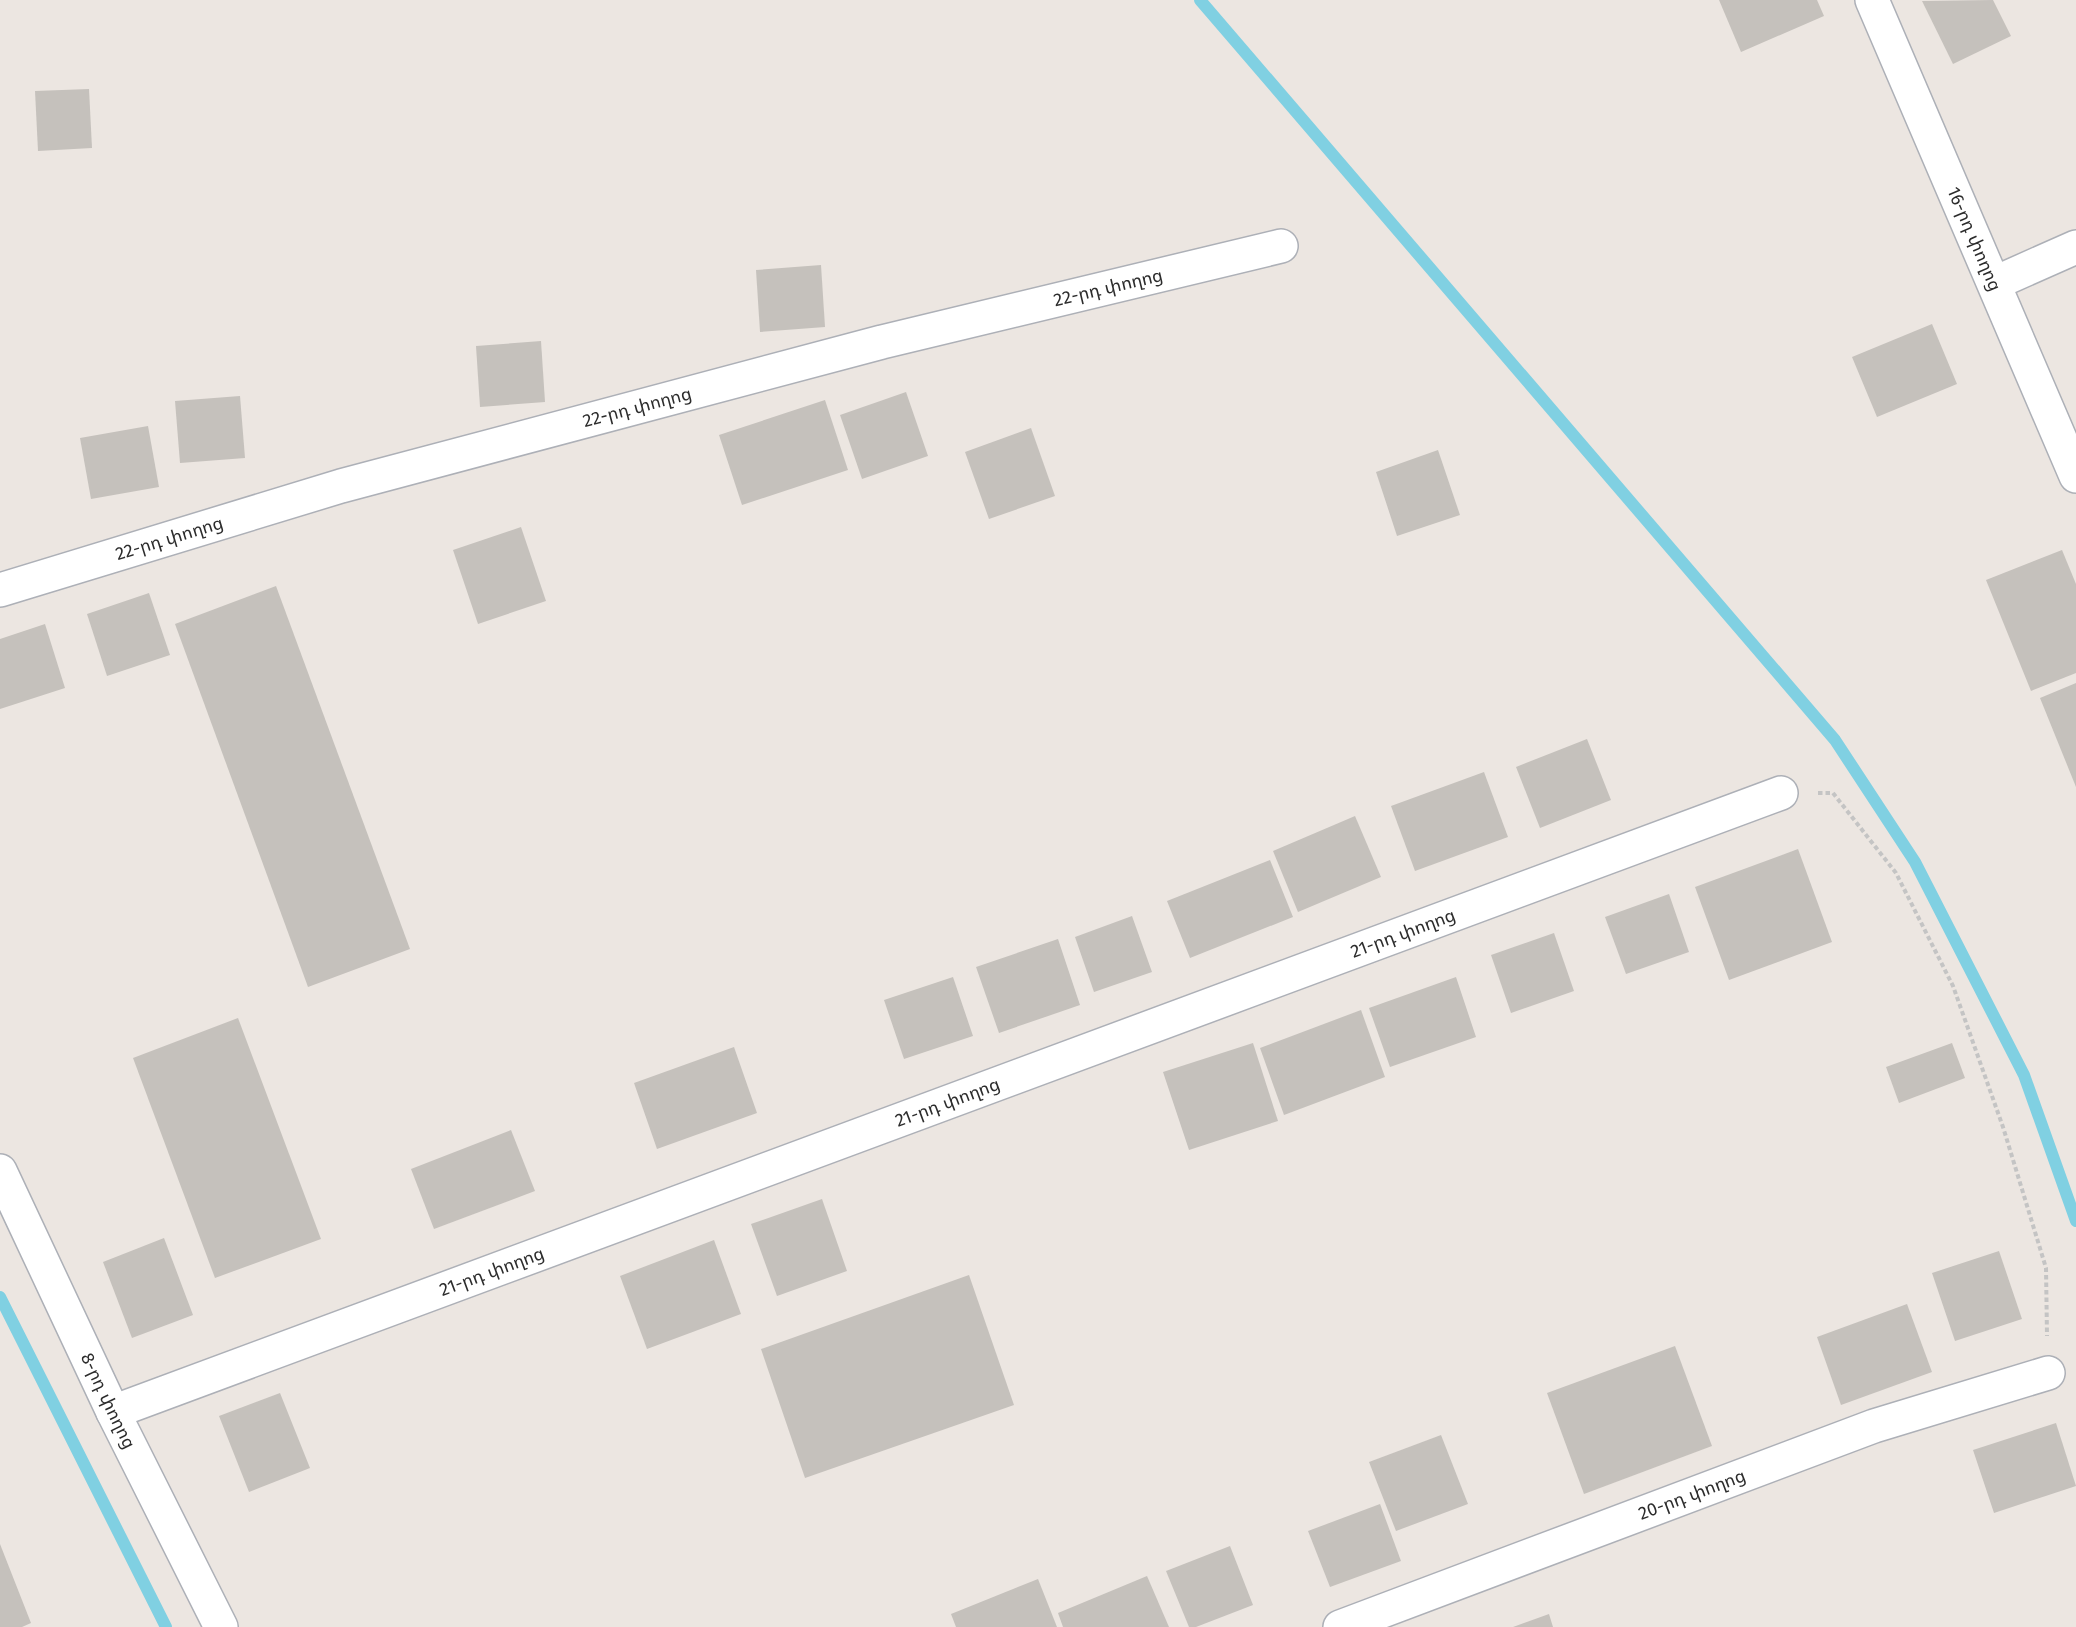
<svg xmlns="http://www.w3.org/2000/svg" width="2076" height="1627" viewBox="0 0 2076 1627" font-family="'Fira Sans','Noto Sans Armenian',sans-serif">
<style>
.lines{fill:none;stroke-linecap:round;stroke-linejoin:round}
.stream{stroke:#80d0e2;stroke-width:12}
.building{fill:#c5c1bc}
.street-casing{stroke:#adb0b7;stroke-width:36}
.path{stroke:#c4c4c4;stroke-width:4;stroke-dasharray:4.5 3;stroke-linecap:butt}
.street{stroke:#fff;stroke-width:33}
.labels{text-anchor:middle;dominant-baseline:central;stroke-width:6;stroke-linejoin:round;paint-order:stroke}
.street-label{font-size:18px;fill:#2c2c2c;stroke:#fff}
</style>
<rect width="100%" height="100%" fill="#ece6e1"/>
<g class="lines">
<g class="stream">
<path d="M 1200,0 L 1835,740 L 1915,862 L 2024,1075 L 2076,1221"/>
<path d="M 0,1297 L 166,1627"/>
</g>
</g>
<g class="building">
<path d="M 1719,0 L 1817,0 L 1824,16 L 1741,52 Z"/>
<path d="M 1993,0 L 2011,36 L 1953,64 L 1922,1 Z"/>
<path d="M 89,89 L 92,148 L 38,151 L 35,91 Z"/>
<path d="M 821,265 L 825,327 L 760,332 L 756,270 Z"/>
<path d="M 1932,324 L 1957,384 L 1877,417 L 1852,357 Z"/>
<path d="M 541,341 L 545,402 L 480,407 L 476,346 Z"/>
<path d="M 906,392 L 928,456 L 862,479 L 840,415 Z"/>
<path d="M 240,396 L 245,458 L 180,463 L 175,401 Z"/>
<path d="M 825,400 L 848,470 L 742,505 L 719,435 Z"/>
<path d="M 148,426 L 159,487 L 91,499 L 80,438 Z"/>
<path d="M 1031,428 L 1055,496 L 989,519 L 965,452 Z"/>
<path d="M 1438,450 L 1460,515 L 1397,536 L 1376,472 Z"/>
<path d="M 521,527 L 546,601 L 478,624 L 453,550 Z"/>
<path d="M 2062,550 L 2076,584 L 2076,673 L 2031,691 L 1986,580 Z"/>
<path d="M 276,586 L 410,949 L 308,987 L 175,624 Z"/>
<path d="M 149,593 L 170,655 L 107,676 L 87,614 Z"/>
<path d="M 45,624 L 65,688 L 0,709 L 0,639 Z"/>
<path d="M 2076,683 L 2076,787 L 2040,698 Z"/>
<path d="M 1587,739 L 1611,800 L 1540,828 L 1516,767 Z"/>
<path d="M 1484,772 L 1508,837 L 1415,871 L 1391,806 Z"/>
<path d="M 1355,816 L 1381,877 L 1298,912 L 1273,851 Z"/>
<path d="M 1798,849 L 1832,942 L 1729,980 L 1695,887 Z"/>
<path d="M 1270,860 L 1293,917 L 1190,958 L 1167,901 Z"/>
<path d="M 1669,894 L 1689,952 L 1626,974 L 1605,917 Z"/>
<path d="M 1132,916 L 1152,972 L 1094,992 L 1075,937 Z"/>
<path d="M 1554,933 L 1574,991 L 1511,1013 L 1491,955 Z"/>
<path d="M 1058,939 L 1080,1005 L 999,1033 L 976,967 Z"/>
<path d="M 953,977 L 973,1036 L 904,1059 L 884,1000 Z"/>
<path d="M 1456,977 L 1476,1037 L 1390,1067 L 1369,1008 Z"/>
<path d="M 1361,1010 L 1385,1077 L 1284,1115 L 1260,1048 Z"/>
<path d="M 238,1018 L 321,1239 L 215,1278 L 133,1058 Z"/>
<path d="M 1253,1043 L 1278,1121 L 1189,1150 L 1163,1072 Z"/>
<path d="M 1952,1043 L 1965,1078 L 1899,1103 L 1886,1067 Z"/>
<path d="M 734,1047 L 757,1113 L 657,1149 L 634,1083 Z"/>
<path d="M 511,1130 L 535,1191 L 434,1229 L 411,1169 Z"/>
<path d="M 822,1199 L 847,1271 L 777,1296 L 751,1224 Z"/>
<path d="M 164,1238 L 193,1315 L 132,1338 L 103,1262 Z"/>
<path d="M 714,1240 L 741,1314 L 647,1349 L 620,1276 Z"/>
<path d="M 1999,1251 L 2022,1319 L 1955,1341 L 1932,1273 Z"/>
<path d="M 969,1275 L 1014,1405 L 805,1478 L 761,1349 Z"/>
<path d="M 1907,1304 L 1932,1372 L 1841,1405 L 1817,1337 Z"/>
<path d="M 1675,1346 L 1712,1446 L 1584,1494 L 1547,1393 Z"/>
<path d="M 280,1393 L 310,1468 L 249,1492 L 219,1416 Z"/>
<path d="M 2056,1423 L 2076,1486 L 1994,1513 L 1973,1450 Z"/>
<path d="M 1441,1435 L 1468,1504 L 1396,1531 L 1369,1462 Z"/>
<path d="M 1380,1504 L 1401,1561 L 1330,1587 L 1308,1531 Z"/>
<path d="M 0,1544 L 31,1623 L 22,1627 L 0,1627 Z"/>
<path d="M 1230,1546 L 1253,1605 L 1196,1627 L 1189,1627 L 1166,1571 Z"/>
<path d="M 1147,1576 L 1169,1627 L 1063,1627 L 1058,1613 Z"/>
<path d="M 1038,1579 L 1057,1627 L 956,1627 L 951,1614 Z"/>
<path d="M 1549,1614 L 1553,1627 L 1513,1627 Z"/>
</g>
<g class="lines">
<defs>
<g id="street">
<path id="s1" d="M 1872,0 L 2076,476"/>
<path d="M 1995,283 L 2076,247"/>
<path id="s2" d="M 0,590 L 341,486 L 882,342 L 1281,246"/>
<path id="s3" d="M 0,1171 L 113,1412 L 221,1627"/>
<path id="s4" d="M 113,1412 L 1781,793"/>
<path id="s5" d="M 1340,1627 L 1874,1426 L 2048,1373"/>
</g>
</defs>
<use href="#street" class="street-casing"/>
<path class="path" d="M 1818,793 L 1833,793 L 1896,873 L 1953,986 L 2003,1127 L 2046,1268 L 2047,1336"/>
<use href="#street" class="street"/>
</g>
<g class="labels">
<g class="street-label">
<text stroke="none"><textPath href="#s1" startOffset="260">16-րդ փողոց</textPath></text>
<text stroke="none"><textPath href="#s2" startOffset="1149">22-րդ փողոց</textPath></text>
<text stroke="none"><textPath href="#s2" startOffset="663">22-րդ փողոց</textPath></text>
<text stroke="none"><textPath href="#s2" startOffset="177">22-րդ փողոց</textPath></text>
<text stroke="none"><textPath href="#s4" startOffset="1376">21-րդ փողոց</textPath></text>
<text stroke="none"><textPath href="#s4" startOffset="890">21-րդ փողոց</textPath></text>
<text stroke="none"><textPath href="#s4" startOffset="404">21-րդ փողոց</textPath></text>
<text stroke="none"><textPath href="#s3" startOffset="254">8-րդ փողոց</textPath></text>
<text stroke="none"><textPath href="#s5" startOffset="376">20-րդ փողոց</textPath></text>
</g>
</g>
</svg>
